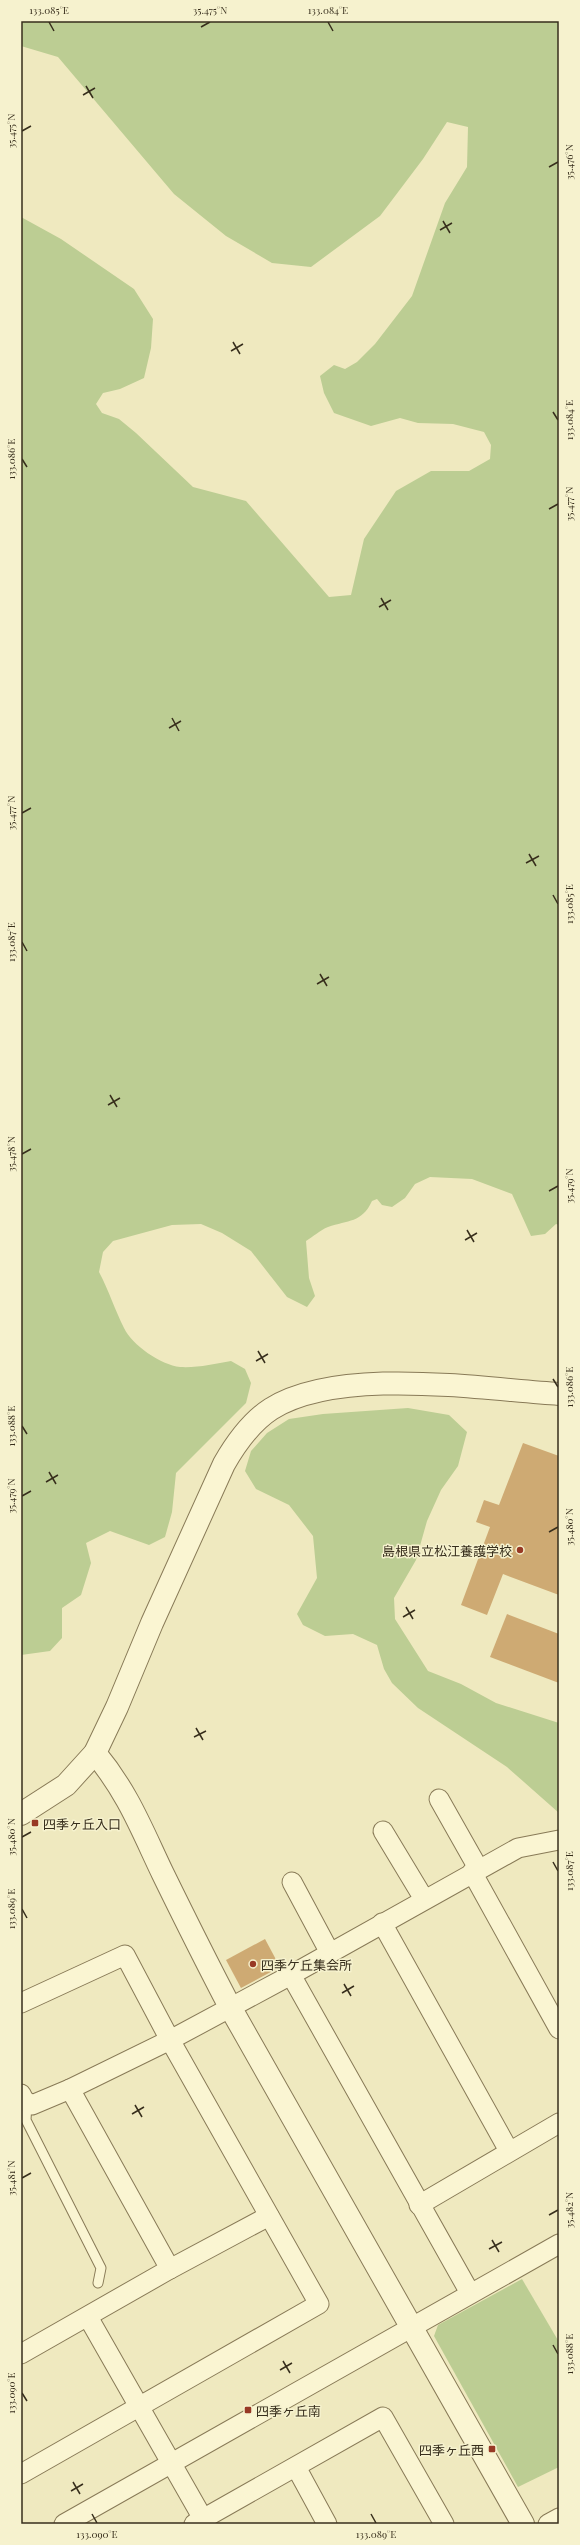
<svg xmlns="http://www.w3.org/2000/svg" width="580" height="2545" viewBox="0 0 580 2545" font-family="'Playfair Display','Noto Sans JP',serif">
<style>
.green{fill:#bccd93}
.building{fill:#ceaa73}
.lines{fill:none;stroke-linecap:round;stroke-linejoin:round}
.service-casing{stroke:#887a57;stroke-width:11}
.minor-casing{stroke:#887a57;stroke-width:21}
.tertiary-casing{stroke:#887a57;stroke-width:24}
.service{stroke:#faf5d2;stroke-width:9}
.minor{stroke:#faf5d2;stroke-width:19}
.tertiary{stroke:#faf5d2;stroke-width:22}
.ticks{fill:none;stroke:#372e1c;stroke-width:1.5}
.poi-dot{fill:#983925;stroke:#f6f2ce;stroke-width:1.5}
.labels{text-anchor:middle;dominant-baseline:central;stroke-width:3;stroke-linejoin:round;paint-order:stroke}
.poi-label{font-size:13px;fill:#372e1c;stroke:#f6f2ce;text-anchor:start}
.neatline{fill:none;stroke:#372e1c;stroke-width:1.5}
.ticks-label{font-size:10px;text-anchor:middle;fill:#372e1c}
</style>
<rect width="100%" height="100%" fill="#efe9bf"/>
<g class="green">
<path d="M 21,21 L 559,21 L 559,1225 L 556,1224 L 545,1234 L 531,1236 L 512,1194 L 472,1179 L 430,1177 L 415,1184 L 405,1198 L 392,1207 L 382,1205 L 377,1199 L 372,1201 C 362,1223 348,1220 328,1227 C 320,1230 313,1237 306,1241 L 309,1278 L 315,1296 L 307,1307 L 287,1297 L 251,1251 L 222,1233 L 201,1224 L 172,1225 L 113,1241 L 103,1252 L 99,1272 C 109,1291 115,1310 124,1328 C 132,1345 161,1365 180,1367 C 197,1368 215,1364 231,1361 L 245,1369 L 251,1383 L 246,1403 L 176,1473 L 172,1512 L 165,1537 L 149,1545 L 110,1531 L 86,1543 L 91,1563 L 81,1595 L 62,1608 L 62,1638 L 50,1651 L 21,1655 L 21,217 L 61,239 L 134,289 L 153,319 L 151,348 L 144,378 L 120,389 L 103,393 L 96,404 L 102,413 L 119,419 L 136,433 L 193,487 L 246,501 L 329,597 L 351,595 L 364,539 L 396,491 L 431,471 L 469,471 L 490,459 L 491,445 L 484,432 L 453,424 L 418,423 L 400,418 L 371,426 L 334,413 L 324,393 L 320,376 L 334,365 L 345,369 L 357,362 L 375,344 L 412,296 L 445,203 L 467,167 L 468,127 L 447,122 L 423,159 L 380,216 L 311,267 L 272,263 L 226,236 L 174,194 L 58,57 L 21,46 Z"/>
<path d="M 408,1408 L 449,1415 L 467,1432 L 458,1466 L 441,1490 L 427,1521 L 416,1560 L 394,1598 L 395,1619 L 428,1671 L 461,1684 L 496,1703 L 559,1723 L 559,1813 L 507,1767 L 418,1708 L 392,1683 L 384,1669 L 377,1645 L 353,1634 L 325,1636 L 303,1625 L 297,1614 L 317,1578 L 313,1536 L 289,1505 L 256,1489 L 245,1471 L 251,1451 L 267,1433 L 289,1419 L 323,1414 Z"/>
<path d="M 522,2279 L 559,2342 L 559,2467 L 518,2487 L 434,2336 L 438,2325 Z"/>
</g>
<g class="building">
<path d="M 523,1443 L 559,1456 L 559,1595 L 503,1574 L 487,1615 L 461,1605 L 490,1527 L 476,1522 L 484,1500 L 499,1505 Z"/>
<path d="M 507,1614 L 559,1634 L 559,1683 L 490,1657 Z"/>
<path d="M 265,1939 L 280,1967 L 241,1988 L 226,1960 Z"/>
</g>
<g class="lines">
<defs>
<path id="service" d="M 27,2104 L 26,2120 L 101,2268 L 98,2283"/>
<g id="minor">
<path d="M 439,1799 L 478,1868"/>
<path d="M 383,1831 L 424,1899"/>
<path d="M 472,1872 L 559,2029"/>
<path d="M 292,1882 L 330,1953"/>
<path d="M 382,1923 L 509,2151"/>
<path d="M 291,1975 L 470,2293"/>
<path d="M 21,2003 L 125,1955 L 170,2040 L 319,2304 L 21,2474"/>
<path d="M 21,2094 L 24,2100 L 32,2105 L 70,2089"/>
<path d="M 419,2205 L 559,2123"/>
<path d="M 170,2269 L 269,2216"/>
<path d="M 88,2317 L 206,2524"/>
<path d="M 21,2354 L 170,2269 L 70,2089 L 170,2040 L 291,1975 L 518,1848 L 559,1840"/>
<path d="M 296,2467 L 327,2524"/>
<path d="M 64,2524 L 559,2244"/>
<path d="M 194,2524 L 383,2417 L 444,2524"/>
<path d="M 548,2524 L 559,2518"/>
</g>
<g id="tertiary">
<path d="M 95,1753 C 128,1793 141,1828 163,1874 C 185,1919 207,1963 230,2007 L 523,2524"/>
<path d="M 21,1814 L 66,1785 L 95,1753 L 117,1707 L 152,1623 L 224,1464 C 236,1443 251,1422 271,1409 C 340,1366 479,1389 559,1394"/>
</g>
</defs>
<use href="#service" class="service-casing"/>
<use href="#minor" class="minor-casing"/>
<use href="#tertiary" class="tertiary-casing"/>
<use href="#service" class="service"/>
<use href="#minor" class="minor"/>
<use href="#tertiary" class="tertiary"/>
</g>
<path class="ticks" d="M 49,22 L 54,31M 328,22 L 333,31M 201,27 L 210,22M 86,86 L 93,98M 83,95 L 95,88M 22,131 L 31,126M 549,167 L 558,162M 443,221 L 450,233M 440,230 L 452,223M 233,342 L 240,354M 231,351 L 243,344M 553,412 L 558,420M 22,459 L 27,467M 549,509 L 558,504M 381,598 L 388,610M 379,607 L 391,600M 172,718 L 179,731M 169,728 L 181,721M 22,813 L 31,808M 529,854 L 536,866M 526,863 L 539,856M 553,895 L 558,904M 22,942 L 27,951M 320,974 L 327,986M 317,984 L 329,977M 110,1095 L 117,1107M 108,1105 L 120,1098M 22,1154 L 31,1149M 549,1191 L 558,1186M 467,1230 L 474,1242M 465,1240 L 477,1233M 258,1351 L 265,1363M 256,1361 L 268,1354M 553,1379 L 558,1387M 22,1426 L 27,1434M 49,1472 L 56,1484M 46,1482 L 58,1475M 22,1496 L 31,1491M 549,1532 L 558,1527M 406,1607 L 413,1619M 403,1617 L 415,1610M 196,1728 L 203,1740M 194,1737 L 206,1731M 22,1837 L 31,1832M 553,1862 L 558,1871M 22,1909 L 27,1918M 344,1984 L 351,1996M 342,1993 L 354,1986M 135,2105 L 142,2117M 132,2114 L 144,2107M 22,2178 L 31,2173M 549,2215 L 558,2210M 492,2240 L 499,2252M 489,2249 L 502,2242M 553,2345 L 558,2354M 283,2361 L 290,2373M 280,2370 L 292,2363M 22,2393 L 27,2401M 73,2482 L 80,2494M 71,2491 L 83,2484M 92,2514 L 97,2523M 371,2514 L 376,2523"/>
<g class="poi-dot">
<circle cx="520" cy="1550" r="4"/>
<rect x="31" y="1819" width="8" height="8" rx="2"/>
<circle cx="253" cy="1964" r="4"/>
<rect x="244" y="2406" width="8" height="8" rx="2"/>
<rect x="488" y="2445" width="8" height="8" rx="2"/>
</g>
<g class="labels">
<g class="poi-label">
<text x="512" y="1550" text-anchor="end">島根県立松江養護学校</text>
<text x="43" y="1823">四季ヶ丘入口</text>
<text x="261" y="1964">四季ケ丘集会所</text>
<text x="256" y="2410">四季ヶ丘南</text>
<text x="484" y="2449" text-anchor="end">四季ヶ丘西</text>
</g>
</g>
<rect width="580" height="2545" fill="none" stroke="#f6f2ce" stroke-width="44"/>
<rect x="22" y="22" width="536" height="2501" class="neatline"/>
<g class="ticks-label">
<text x="49" y="14">133.085°E</text>
<text x="210" y="14">35.475°N</text>
<text x="328" y="14">133.084°E</text>
<text transform="translate(11 131) rotate(-90)" y="4">35.475°N</text>
<text transform="translate(569 162) rotate(-90)" y="4">35.476°N</text>
<text transform="translate(569 420) rotate(-90)" y="4">133.084°E</text>
<text transform="translate(11 459) rotate(-90)" y="4">133.086°E</text>
<text transform="translate(569 504) rotate(-90)" y="4">35.477°N</text>
<text transform="translate(11 813) rotate(-90)" y="4">35.477°N</text>
<text transform="translate(569 904) rotate(-90)" y="4">133.085°E</text>
<text transform="translate(11 942) rotate(-90)" y="4">133.087°E</text>
<text transform="translate(11 1154) rotate(-90)" y="4">35.478°N</text>
<text transform="translate(569 1186) rotate(-90)" y="4">35.479°N</text>
<text transform="translate(569 1387) rotate(-90)" y="4">133.086°E</text>
<text transform="translate(11 1426) rotate(-90)" y="4">133.088°E</text>
<text transform="translate(11 1496) rotate(-90)" y="4">35.479°N</text>
<text transform="translate(569 1527) rotate(-90)" y="4">35.480°N</text>
<text transform="translate(11 1837) rotate(-90)" y="4">35.480°N</text>
<text transform="translate(569 1871) rotate(-90)" y="4">133.087°E</text>
<text transform="translate(11 1909) rotate(-90)" y="4">133.089°E</text>
<text transform="translate(11 2178) rotate(-90)" y="4">35.481°N</text>
<text transform="translate(569 2210) rotate(-90)" y="4">35.482°N</text>
<text transform="translate(569 2354) rotate(-90)" y="4">133.088°E</text>
<text transform="translate(11 2393) rotate(-90)" y="4">133.090°E</text>
<text x="97" y="2538">133.090°E</text>
<text x="376" y="2538">133.089°E</text>
</g>
</svg>
